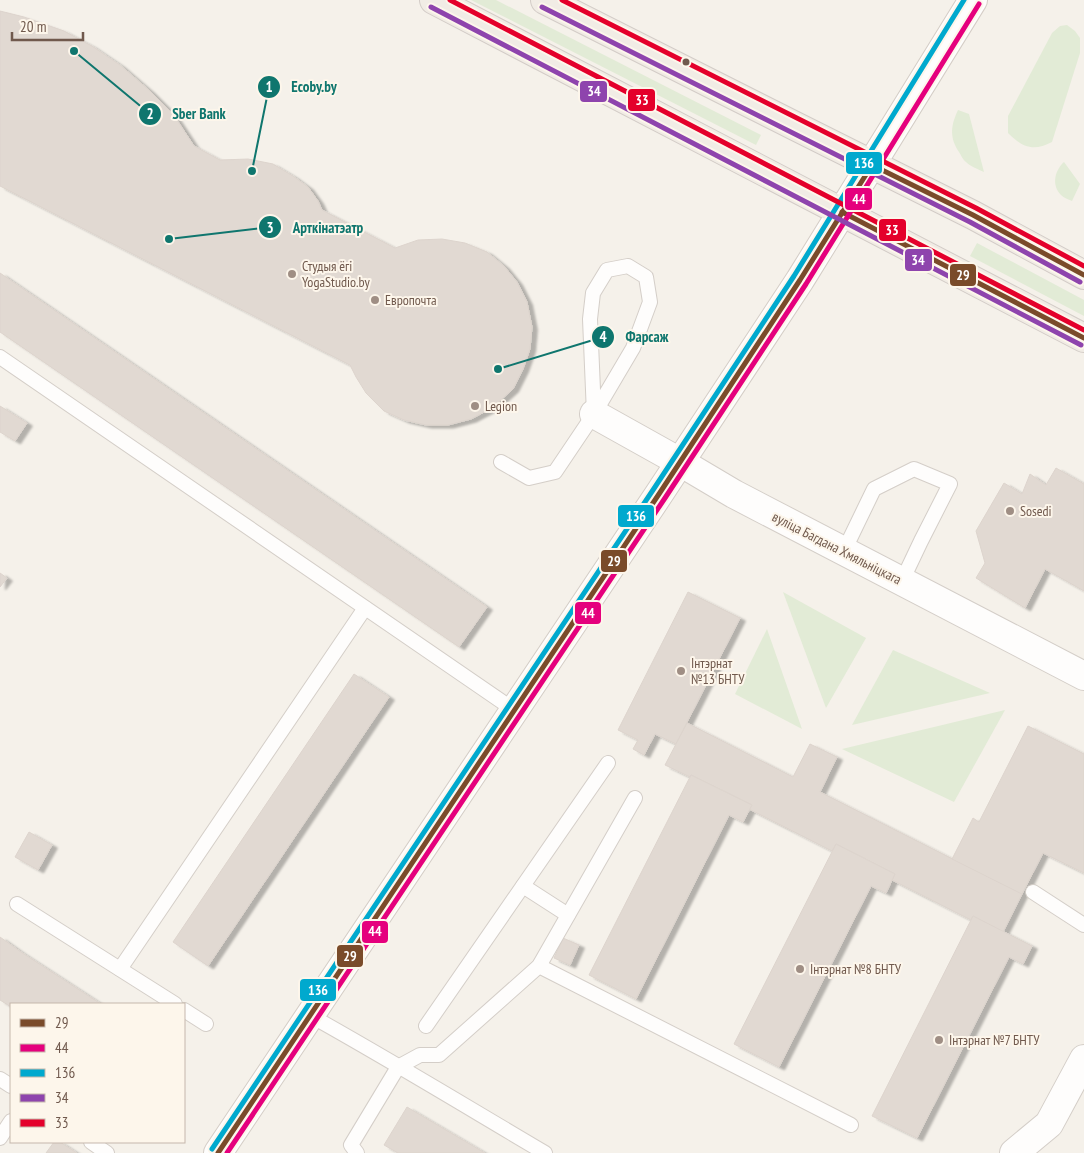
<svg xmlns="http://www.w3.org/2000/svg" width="1084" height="1153" viewBox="0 0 1084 1153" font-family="'PT Sans Narrow',sans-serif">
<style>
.green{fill:#e2ebd6}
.building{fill:#e1d9d2;stroke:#ddd4cd;filter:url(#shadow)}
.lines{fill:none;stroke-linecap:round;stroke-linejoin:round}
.lane-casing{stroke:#d4cec8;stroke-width:16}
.street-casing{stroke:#d4cec8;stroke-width:30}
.secondary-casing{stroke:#d4cdc6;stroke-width:30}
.primary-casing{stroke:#d3ccc7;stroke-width:30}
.lane{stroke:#fefdfc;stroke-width:14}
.street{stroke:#fefdfc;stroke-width:28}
.secondary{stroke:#fefdfc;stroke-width:28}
.primary{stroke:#f1ece5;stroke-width:28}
.bus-1-casing{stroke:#fdf6eb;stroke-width:9}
.bus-2-casing{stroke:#fdf6eb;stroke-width:9}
.bus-3-casing{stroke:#fdf6eb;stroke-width:9}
.bus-4-casing{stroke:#fdf6eb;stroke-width:9}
.bus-5-casing{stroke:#fdf6eb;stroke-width:9}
.bus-1{stroke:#7a4b2a;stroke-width:5}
.bus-2{stroke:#e5007d;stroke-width:5}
.bus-3{stroke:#00a9ce;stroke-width:5}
.bus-4{stroke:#8e44ad;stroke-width:5}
.bus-5{stroke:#e4002b;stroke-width:5}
.bus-dot{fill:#70594d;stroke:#fdf6eb;stroke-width:2}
.poi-dot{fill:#9f8e84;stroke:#fdf6eb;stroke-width:2}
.labels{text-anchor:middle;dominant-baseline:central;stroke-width:4;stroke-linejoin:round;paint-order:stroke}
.poi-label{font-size:14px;fill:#70594d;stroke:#fdf6eb;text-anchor:start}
.street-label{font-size:14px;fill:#70594d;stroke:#fdf6eb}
.leader{fill:none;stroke:#0f766e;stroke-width:2}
.callout-dot{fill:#0f766e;stroke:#fdf6eb;stroke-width:2}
.mark-label{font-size:15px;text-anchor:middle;font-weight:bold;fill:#fff}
.callout-label{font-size:15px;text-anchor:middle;font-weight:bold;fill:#0f766e;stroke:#fdf6eb;stroke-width:4;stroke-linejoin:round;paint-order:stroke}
.line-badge{stroke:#fdf6eb;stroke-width:2}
.badge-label{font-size:14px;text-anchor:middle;font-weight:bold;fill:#fff}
</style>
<defs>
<filter id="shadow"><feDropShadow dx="5.5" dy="3" stdDeviation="1" flood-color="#0004"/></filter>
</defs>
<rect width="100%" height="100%" fill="#f5f1ea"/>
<g class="green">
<path d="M 471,0 L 496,0 L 761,135 L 756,145 Z"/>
<path d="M 1067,25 L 1075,31 L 1080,38 L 1080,53 L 1052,142 C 1033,152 1022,147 1008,133 L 1008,116 L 1052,33 L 1060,26 Z"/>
<path d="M 958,110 L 969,114 L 984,172 C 978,169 971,167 966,162 C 963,160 961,155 959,152 C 949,137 951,125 958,110 Z"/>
<path d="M 1064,162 L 1080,184 L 1072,201 C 1068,199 1064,198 1061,195 C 1051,185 1055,170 1064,162 Z"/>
<path d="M 977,243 L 1084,300 L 1084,316 L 970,256 Z"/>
<path d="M 783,592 L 866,638 L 826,708 Z"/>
<path d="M 767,629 L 802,729 L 735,694 Z"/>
<path d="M 893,650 L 990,693 L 852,725 Z"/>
<path d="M 1005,710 L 954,802 L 842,749 Z"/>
</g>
<g class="building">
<path d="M 0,11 L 24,17 L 64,31 L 92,46 L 120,65 L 150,91 L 173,114 L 194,146 L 220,160 L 248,159 L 273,164 L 293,176 L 308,187 L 318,201 L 322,210 L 395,248 L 418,240 L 442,239 L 465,243 L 487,252 L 504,266 L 517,282 L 527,302 L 532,327 L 530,349 L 523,369 L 513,389 L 492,408 L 471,419 L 448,425 L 426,425 L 404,420 L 384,411 L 366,393 L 356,377 L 350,365 L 0,186 Z"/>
<path d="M 0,273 L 487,607 L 459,647 L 0,332 Z"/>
<path d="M 0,406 L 27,423 L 15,441 L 0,432 Z"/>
<path d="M 1056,468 L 1084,484 L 1084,591 L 1045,569 L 1025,608 L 976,578 L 985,563 L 976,531 L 1004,483 L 1022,494 L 1030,474 L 1046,485 Z"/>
<path d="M 0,573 L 7,578 L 0,587 Z"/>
<path d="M 688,592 L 740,618 L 676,744 L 655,734 L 644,755 L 633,749 L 638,740 L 618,730 Z"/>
<path d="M 354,674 L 389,697 L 208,966 L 173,942 Z"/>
<path d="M 687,723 L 793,777 L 810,744 L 837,757 L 820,792 L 1022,894 L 1003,932 L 973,916 L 971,920 L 892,880 L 895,874 L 836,844 L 832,851 L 749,809 L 752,805 L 691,775 L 690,777 L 665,765 Z"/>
<path d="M 1028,726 L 1084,754 L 1084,873 L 1043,853 L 1022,894 L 952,859 L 973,818 L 979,822 Z"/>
<path d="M 691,775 L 752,805 L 743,822 L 729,815 L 636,999 L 589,975 Z"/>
<path d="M 29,832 L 52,845 L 38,870 L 15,857 Z"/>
<path d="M 836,844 L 895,874 L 886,893 L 871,886 L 779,1067 L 734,1044 Z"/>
<path d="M 973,916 L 1032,946 L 1023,964 L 1009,957 L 917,1138 L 872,1116 Z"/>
<path d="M 0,937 L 21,952 L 101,1004 L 11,1004 L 11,1007 L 0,1000 Z"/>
<path d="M 563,938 L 579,945 L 570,965 L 554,958 Z"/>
<path d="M 407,1107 L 429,1120 L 485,1153 L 398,1153 L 384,1145 Z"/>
<path d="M 54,1142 L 60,1142 L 77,1153 L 46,1153 Z"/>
</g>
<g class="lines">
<defs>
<g id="lane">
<path d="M 0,357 L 514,710"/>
<path d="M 501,462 L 529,478 L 555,472 L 594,414 L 633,348 L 650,302 L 646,277 L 628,266 L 607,270 L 593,293 L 590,319 L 594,414"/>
<path d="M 844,551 L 874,489 L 914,469 L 950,484 L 921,541 L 902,581"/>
<path d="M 523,886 L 568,915"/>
<path d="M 1033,892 L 1084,925"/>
<path d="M 17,904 L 175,1004"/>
<path d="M 539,966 L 851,1125"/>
<path d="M 120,969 L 365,608"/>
<path d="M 184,1010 L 206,1024"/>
<path d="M 311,1016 C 390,1060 467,1107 545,1153"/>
<path d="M 426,1026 L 608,763"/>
<path d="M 0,1079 L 11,1086"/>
<path d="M 0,1138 L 11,1121"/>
<path d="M 91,1142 L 107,1153"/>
<path d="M 357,1153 L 351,1145 L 398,1067 L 420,1055 L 439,1055 L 539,966 L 635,798"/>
</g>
<g id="street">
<path d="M 594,414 L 680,462 L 734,494 L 1084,676"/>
<path d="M 1014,1153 L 1049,1124 L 1084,1059"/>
</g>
<path id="secondary" d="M 218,1153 L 659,494 L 800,280 L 973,0"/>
<g id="primary">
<path d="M 434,0 L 1084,338"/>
<path d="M 545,0 L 797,127 L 973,215 L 1084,275"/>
</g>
</defs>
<use href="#lane" class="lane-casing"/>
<use href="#street" class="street-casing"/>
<use href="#secondary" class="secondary-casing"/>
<use href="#primary" class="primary-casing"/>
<use href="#lane" class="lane"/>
<use href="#street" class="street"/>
<use href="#secondary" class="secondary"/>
<use href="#primary" class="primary"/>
<defs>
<g id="bus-1">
<path d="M 842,212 L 1084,338"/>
<path d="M 218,1153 L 659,494 L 800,280 L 872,165 L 973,215 L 1084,275"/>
</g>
<path id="bus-2" d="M 227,1153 L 665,498 L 806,284 L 979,4"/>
<path id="bus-3" d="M 212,1149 L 653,490 L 794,276 L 964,0"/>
<g id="bus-4">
<path d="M 431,7 L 1081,345"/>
<path d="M 542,7 L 970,222 L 1080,282"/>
</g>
<g id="bus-5">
<path d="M 450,0 L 1084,330"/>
<path d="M 562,0 L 976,208 L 1084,266"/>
</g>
</defs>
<use href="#bus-1" class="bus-1-casing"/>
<use href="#bus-2" class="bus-2-casing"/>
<use href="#bus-3" class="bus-3-casing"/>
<use href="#bus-4" class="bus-4-casing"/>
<use href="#bus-5" class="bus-5-casing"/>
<use href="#bus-1" class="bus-1"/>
<use href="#bus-2" class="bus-2"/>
<use href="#bus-3" class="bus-3"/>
<use href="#bus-4" class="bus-4"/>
<use href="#bus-5" class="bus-5"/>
</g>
<circle class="bus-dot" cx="686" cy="62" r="4.5"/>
<g class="poi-dot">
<circle cx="292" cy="274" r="5"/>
<circle cx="375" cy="300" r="5"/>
<circle cx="475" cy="406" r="5"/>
<circle cx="1010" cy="511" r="5"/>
<circle cx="681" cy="671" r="5"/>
<circle cx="800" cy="969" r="5"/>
<circle cx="939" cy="1040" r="5"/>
</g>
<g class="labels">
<g class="poi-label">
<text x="302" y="266">Студыя ёгі<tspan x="302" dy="16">YogaStudio.by</tspan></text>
<text x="385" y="300">Европочта</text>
<text x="485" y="406">Legion</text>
<text x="1020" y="511">Sosedi</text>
<text x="691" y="663">Інтэрнат<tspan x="691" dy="16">№13 БНТУ</tspan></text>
<text x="810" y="969">Інтэрнат №8 БНТУ</text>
<text x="949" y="1040">Інтэрнат №7 БНТУ</text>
</g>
<g class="street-label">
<text transform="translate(837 548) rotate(27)">вуліца Багдана Хмяльніцкага</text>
</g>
</g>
<path class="leader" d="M252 171L269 87M74 51L150 114M169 239L270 227M498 369L603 337"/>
<g class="callout-dot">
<circle cx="252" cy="171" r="5"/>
<circle cx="74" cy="51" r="5"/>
<circle cx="169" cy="239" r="5"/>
<circle cx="498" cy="369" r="5"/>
<circle cx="269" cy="87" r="12"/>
<circle cx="150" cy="114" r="12"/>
<circle cx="270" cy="227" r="12"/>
<circle cx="603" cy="337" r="12"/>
</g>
<g class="mark-label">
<text x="269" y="92">1</text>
<text x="150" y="119">2</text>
<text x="270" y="233">3</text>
<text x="603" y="342">4</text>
</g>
<g class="callout-label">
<text x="314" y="92">Ecoby.by</text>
<text x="199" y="119">Sber Bank</text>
<text x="328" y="233">Арткінатэатр</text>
<text x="647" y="342">Фарсаж</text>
</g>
<g class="line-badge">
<rect x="579" y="80" width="29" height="23" rx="5" fill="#8e44ad"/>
<rect x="627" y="88" width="29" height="24" rx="5" fill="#e4002b"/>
<rect x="845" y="151" width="38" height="24" rx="5" fill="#00a9ce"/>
<rect x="844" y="187" width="29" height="24" rx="5" fill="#e5007d"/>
<rect x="878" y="218" width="29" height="24" rx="5" fill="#e4002b"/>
<rect x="904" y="248" width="29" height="24" rx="5" fill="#8e44ad"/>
<rect x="949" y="263" width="28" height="24" rx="5" fill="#7a4b2a"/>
<rect x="617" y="504" width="38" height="24" rx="5" fill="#00a9ce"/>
<rect x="600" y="549" width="28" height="24" rx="5" fill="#7a4b2a"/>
<rect x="574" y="601" width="28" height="24" rx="5" fill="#e5007d"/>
<rect x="361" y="920" width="28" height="24" rx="5" fill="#e5007d"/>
<rect x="336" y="944" width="28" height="24" rx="5" fill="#7a4b2a"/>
<rect x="299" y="978" width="38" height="24" rx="5" fill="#00a9ce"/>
</g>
<g class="badge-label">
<text x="594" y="96">34</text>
<text x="642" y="105">33</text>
<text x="864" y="168">136</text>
<text x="859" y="204">44</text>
<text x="892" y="235">33</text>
<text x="918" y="265">34</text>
<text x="963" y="280">29</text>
<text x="636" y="521">136</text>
<text x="614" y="566">29</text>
<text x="588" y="618">44</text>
<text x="375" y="936">44</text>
<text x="350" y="961">29</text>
<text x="318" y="995">136</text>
</g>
<rect x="10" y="1003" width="175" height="140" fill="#fdf6eb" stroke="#c5b7ac"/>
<rect x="20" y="1019" width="25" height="8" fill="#7a4b2a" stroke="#c5b7ac"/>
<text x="55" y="1028" font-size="15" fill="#70594d">29</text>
<rect x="20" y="1044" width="25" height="8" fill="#e5007d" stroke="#c5b7ac"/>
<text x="55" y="1053" font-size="15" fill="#70594d">44</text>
<rect x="20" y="1069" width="25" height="8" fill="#00a9ce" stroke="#c5b7ac"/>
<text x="55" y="1078" font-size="15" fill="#70594d">136</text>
<rect x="20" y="1094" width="25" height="8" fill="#8e44ad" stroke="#c5b7ac"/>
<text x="55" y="1103" font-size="15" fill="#70594d">34</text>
<rect x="20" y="1119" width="25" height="8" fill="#e4002b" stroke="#c5b7ac"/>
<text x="55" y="1128" font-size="15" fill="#70594d">33</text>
<path d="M12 32v8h71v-8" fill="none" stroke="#70594d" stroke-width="2.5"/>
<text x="20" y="32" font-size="15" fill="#70594d" stroke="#fdf6eb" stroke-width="4" paint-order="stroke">20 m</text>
</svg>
